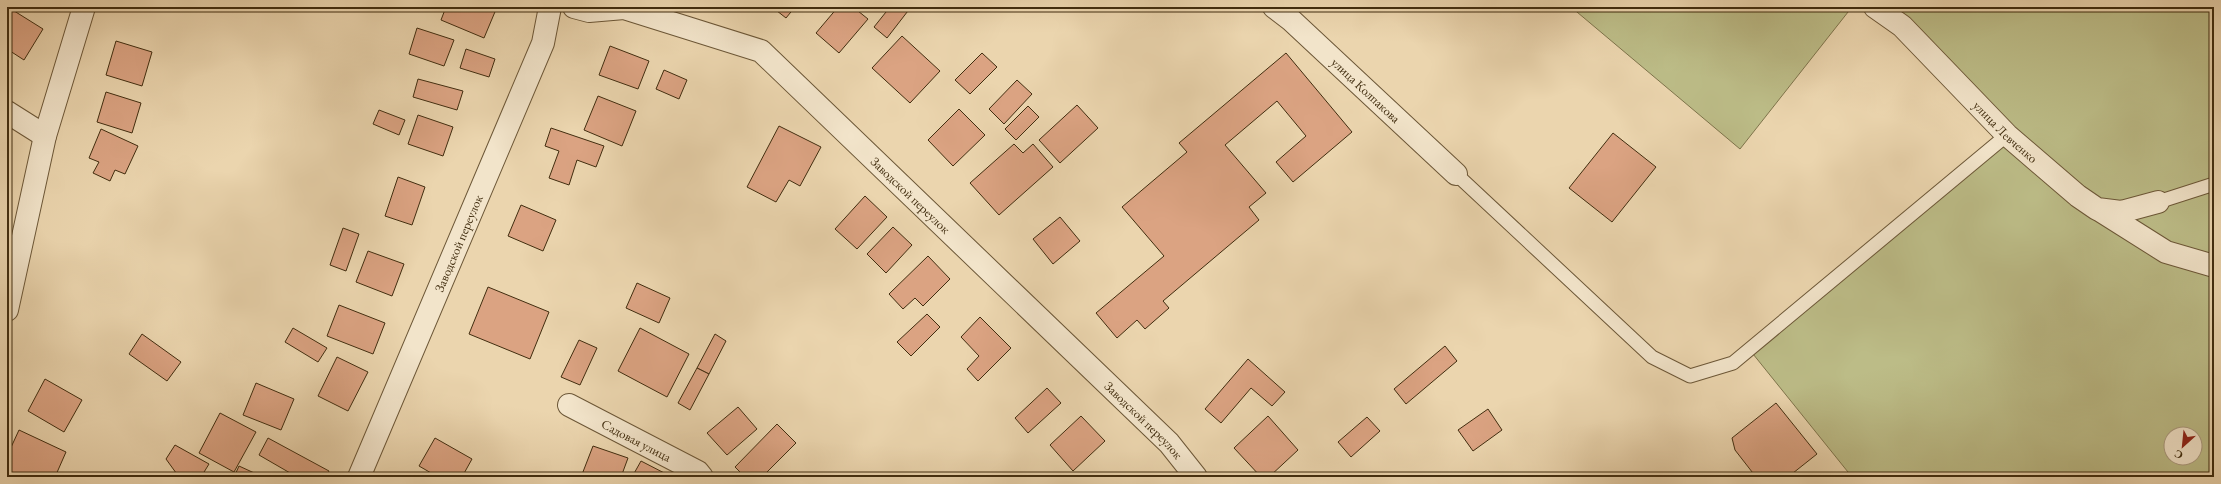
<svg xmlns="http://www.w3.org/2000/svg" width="2221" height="484" viewBox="0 0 2221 484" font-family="'EB Garamond',serif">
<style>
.green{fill:#bcbc87;stroke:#7e744b;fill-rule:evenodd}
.building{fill:#dba382;stroke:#412d0f}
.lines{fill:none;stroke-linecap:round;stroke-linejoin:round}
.lane-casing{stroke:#6c5737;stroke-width:15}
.street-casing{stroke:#6c5737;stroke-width:24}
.lane{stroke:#f2e4ca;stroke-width:13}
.street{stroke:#f2e4ca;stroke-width:22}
.labels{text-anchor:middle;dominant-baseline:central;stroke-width:3.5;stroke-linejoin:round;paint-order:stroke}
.street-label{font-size:13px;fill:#412d0f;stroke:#f2e4ca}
</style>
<rect width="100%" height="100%" fill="#ebd5ae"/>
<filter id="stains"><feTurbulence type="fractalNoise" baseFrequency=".005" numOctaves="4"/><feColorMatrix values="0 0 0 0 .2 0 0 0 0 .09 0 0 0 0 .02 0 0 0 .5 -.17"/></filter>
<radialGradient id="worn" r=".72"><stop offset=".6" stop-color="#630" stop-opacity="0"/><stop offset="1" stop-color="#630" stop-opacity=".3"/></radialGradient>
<g class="green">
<path d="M 1571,7 L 1852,7 L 1740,149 Z"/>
<path d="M 1875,7 L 2214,7 L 2214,477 L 1852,477 L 1749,349 L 2007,135 ZM 2171,434 L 2195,434 L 2195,458 L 2171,458 Z"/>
</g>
<g class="building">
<path d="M 446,7 L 497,7 L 484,38 L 441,20 Z"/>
<path d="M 772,7 L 795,7 L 786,18 Z"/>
<path d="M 838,7 L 853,7 L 868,19 L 839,53 L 816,33 Z"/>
<path d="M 890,7 L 911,7 L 887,38 L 874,27 Z"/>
<path d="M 11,9 L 43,29 L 24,60 L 7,49 L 7,15 Z"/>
<path d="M 417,28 L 454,40 L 444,66 L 409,54 Z"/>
<path d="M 902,36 L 940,71 L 910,103 L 872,68 Z"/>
<path d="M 116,41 L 152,52 L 142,86 L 106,75 Z"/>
<path d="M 610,46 L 649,61 L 638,89 L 599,75 Z"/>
<path d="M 466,49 L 495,59 L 489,77 L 460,68 Z"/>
<path d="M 982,53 L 997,67 L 970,94 L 955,80 Z"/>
<path d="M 1286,53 L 1352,132 L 1293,182 L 1276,162 L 1306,136 L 1277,101 L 1225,145 L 1266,193 L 1249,207 L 1259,220 L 1163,301 L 1169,308 L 1145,329 L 1137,320 L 1117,338 L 1096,313 L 1164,256 L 1122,207 L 1187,152 L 1179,143 Z"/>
<path d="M 664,70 L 687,80 L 679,99 L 656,89 Z"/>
<path d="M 418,79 L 463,91 L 457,110 L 413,97 Z"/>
<path d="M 1017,80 L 1032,94 L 1004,124 L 989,109 Z"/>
<path d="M 106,92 L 141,103 L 132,133 L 97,122 Z"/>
<path d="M 598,96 L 636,111 L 622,146 L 584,130 Z"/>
<path d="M 1077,105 L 1098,128 L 1060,163 L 1039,140 Z"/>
<path d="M 1028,106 L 1039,117 L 1016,140 L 1005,129 Z"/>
<path d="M 959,109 L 985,135 L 953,166 L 928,140 Z"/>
<path d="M 379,110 L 405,120 L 399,135 L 373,124 Z"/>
<path d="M 418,115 L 453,127 L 443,156 L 408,144 Z"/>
<path d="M 779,126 L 821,147 L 800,186 L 789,180 L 776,202 L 747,187 Z"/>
<path d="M 551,128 L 604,146 L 596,167 L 577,160 L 569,185 L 549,178 L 559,151 L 545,146 Z"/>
<path d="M 101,129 L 138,146 L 125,174 L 115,170 L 110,181 L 93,173 L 99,162 L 89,158 Z"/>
<path d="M 1613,133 L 1656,167 L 1612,222 L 1569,188 Z"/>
<path d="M 1014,144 L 1023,153 L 1033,144 L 1053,167 L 999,215 L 970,183 Z"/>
<path d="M 398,177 L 425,187 L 412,225 L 385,216 Z"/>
<path d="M 865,196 L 887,217 L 857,249 L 835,229 Z"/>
<path d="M 521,205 L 556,220 L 543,251 L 508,236 Z"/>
<path d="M 1060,217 L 1080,241 L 1053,264 L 1033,239 Z"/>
<path d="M 893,227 L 912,245 L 886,273 L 867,254 Z"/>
<path d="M 343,228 L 359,234 L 346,271 L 330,265 Z"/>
<path d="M 368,251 L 404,264 L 392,296 L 356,282 Z"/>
<path d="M 928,256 L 950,279 L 923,306 L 915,298 L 903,309 L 889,294 Z"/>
<path d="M 637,283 L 670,298 L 659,323 L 626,308 Z"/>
<path d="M 488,287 L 549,312 L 530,359 L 469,334 Z"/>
<path d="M 339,305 L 385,323 L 373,354 L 327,336 Z"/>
<path d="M 927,314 L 940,327 L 911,356 L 897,342 Z"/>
<path d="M 980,317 L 1011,348 L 978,381 L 967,369 L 979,356 L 961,337 Z"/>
<path d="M 293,328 L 327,348 L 318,362 L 285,342 Z"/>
<path d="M 640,328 L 689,354 L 667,397 L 618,371 Z"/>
<path d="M 142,334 L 181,362 L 167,381 L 129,354 Z"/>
<path d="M 715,334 L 726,341 L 709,374 L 697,368 Z"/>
<path d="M 579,340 L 597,348 L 580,385 L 561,377 Z"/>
<path d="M 1445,346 L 1457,361 L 1406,404 L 1394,389 Z"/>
<path d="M 337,357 L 368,372 L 348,411 L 318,396 Z"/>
<path d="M 1248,359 L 1285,392 L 1272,406 L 1251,388 L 1221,423 L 1205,409 Z"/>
<path d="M 697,368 L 709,374 L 690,410 L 678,403 Z"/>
<path d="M 45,379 L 82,400 L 64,432 L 28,411 Z"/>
<path d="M 256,383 L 294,399 L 281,430 L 243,415 Z"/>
<path d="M 1047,388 L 1061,403 L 1028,433 L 1015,418 Z"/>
<path d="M 1776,403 L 1817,454 L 1788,477 L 1756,477 L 1735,450 L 1732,438 Z"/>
<path d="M 738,407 L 757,429 L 727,455 L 707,433 Z"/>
<path d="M 1488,409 L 1502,430 L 1473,451 L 1458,430 Z"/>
<path d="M 220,413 L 256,432 L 234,472 L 199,453 Z"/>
<path d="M 1081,416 L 1105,441 L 1073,471 L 1050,445 Z"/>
<path d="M 1268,416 L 1298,450 L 1269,477 L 1261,477 L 1234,448 Z"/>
<path d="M 1367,417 L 1380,431 L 1351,457 L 1338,442 Z"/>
<path d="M 777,424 L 796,443 L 762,477 L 745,477 L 735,467 Z"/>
<path d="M 19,430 L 66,452 L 55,477 L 19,477 L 7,471 L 7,456 Z"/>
<path d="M 268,438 L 329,471 L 326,477 L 297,477 L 259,455 Z"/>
<path d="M 435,438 L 472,459 L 462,477 L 438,477 L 419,466 Z"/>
<path d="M 175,445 L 209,464 L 201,477 L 179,477 L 166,459 Z"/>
<path d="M 593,446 L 628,458 L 621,477 L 581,477 Z"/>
<path d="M 641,461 L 672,477 L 632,477 Z"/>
<path d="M 239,466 L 263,477 L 234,477 Z"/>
</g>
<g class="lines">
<defs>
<g id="lane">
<path d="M 1456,174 L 1652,357 L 1690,376 L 1733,363 L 2007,135"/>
<path d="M 2158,202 L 2214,184"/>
</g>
<g id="street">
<path id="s1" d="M 574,7 L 589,11 L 624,8 L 761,51 L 1169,443 L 1196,477"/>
<path id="s2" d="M 1274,7 L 1291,20 L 1456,174"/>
<path id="s3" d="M 1875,7 L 1902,26 L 2007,135 L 2078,196 L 2097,209 L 2121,212 L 2158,202"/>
<path d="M 7,112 L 45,136"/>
<path d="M 2101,211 L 2166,252 L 2214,266"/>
<path d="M 7,310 L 45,136 L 84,7"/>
<path id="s4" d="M 569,405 L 698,472 L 702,477"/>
<path id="s5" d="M 359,477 L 543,43 L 550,7"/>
</g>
</defs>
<use href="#lane" class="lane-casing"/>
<use href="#street" class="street-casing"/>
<use href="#lane" class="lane"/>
<use href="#street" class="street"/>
</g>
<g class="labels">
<g class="street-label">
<text stroke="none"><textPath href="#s2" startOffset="124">улица Колпакова</textPath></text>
<text stroke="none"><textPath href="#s3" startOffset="181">улица Левченко</textPath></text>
<text stroke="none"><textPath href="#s1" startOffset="402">Заводской переулок</textPath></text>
<text stroke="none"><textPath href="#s5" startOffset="254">Заводской переулок</textPath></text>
<text stroke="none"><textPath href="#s1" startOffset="726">Заводской переулок</textPath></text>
<text stroke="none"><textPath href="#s4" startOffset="76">Садовая улица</textPath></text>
</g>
</g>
<rect width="2221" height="484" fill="none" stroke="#ebd5ae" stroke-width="24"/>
<rect x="8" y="8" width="2205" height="468" fill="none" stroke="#412d0f" stroke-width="2"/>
<rect x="12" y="12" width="2197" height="460" fill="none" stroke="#412d0f"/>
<g transform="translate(2183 446) rotate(207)"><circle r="19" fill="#f2e4ca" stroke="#ab9b7f"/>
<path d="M0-3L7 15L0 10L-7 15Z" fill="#8f2418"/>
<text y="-6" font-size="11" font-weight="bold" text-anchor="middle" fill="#412d0f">С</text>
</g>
<rect width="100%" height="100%" filter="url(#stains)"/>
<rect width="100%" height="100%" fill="url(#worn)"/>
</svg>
